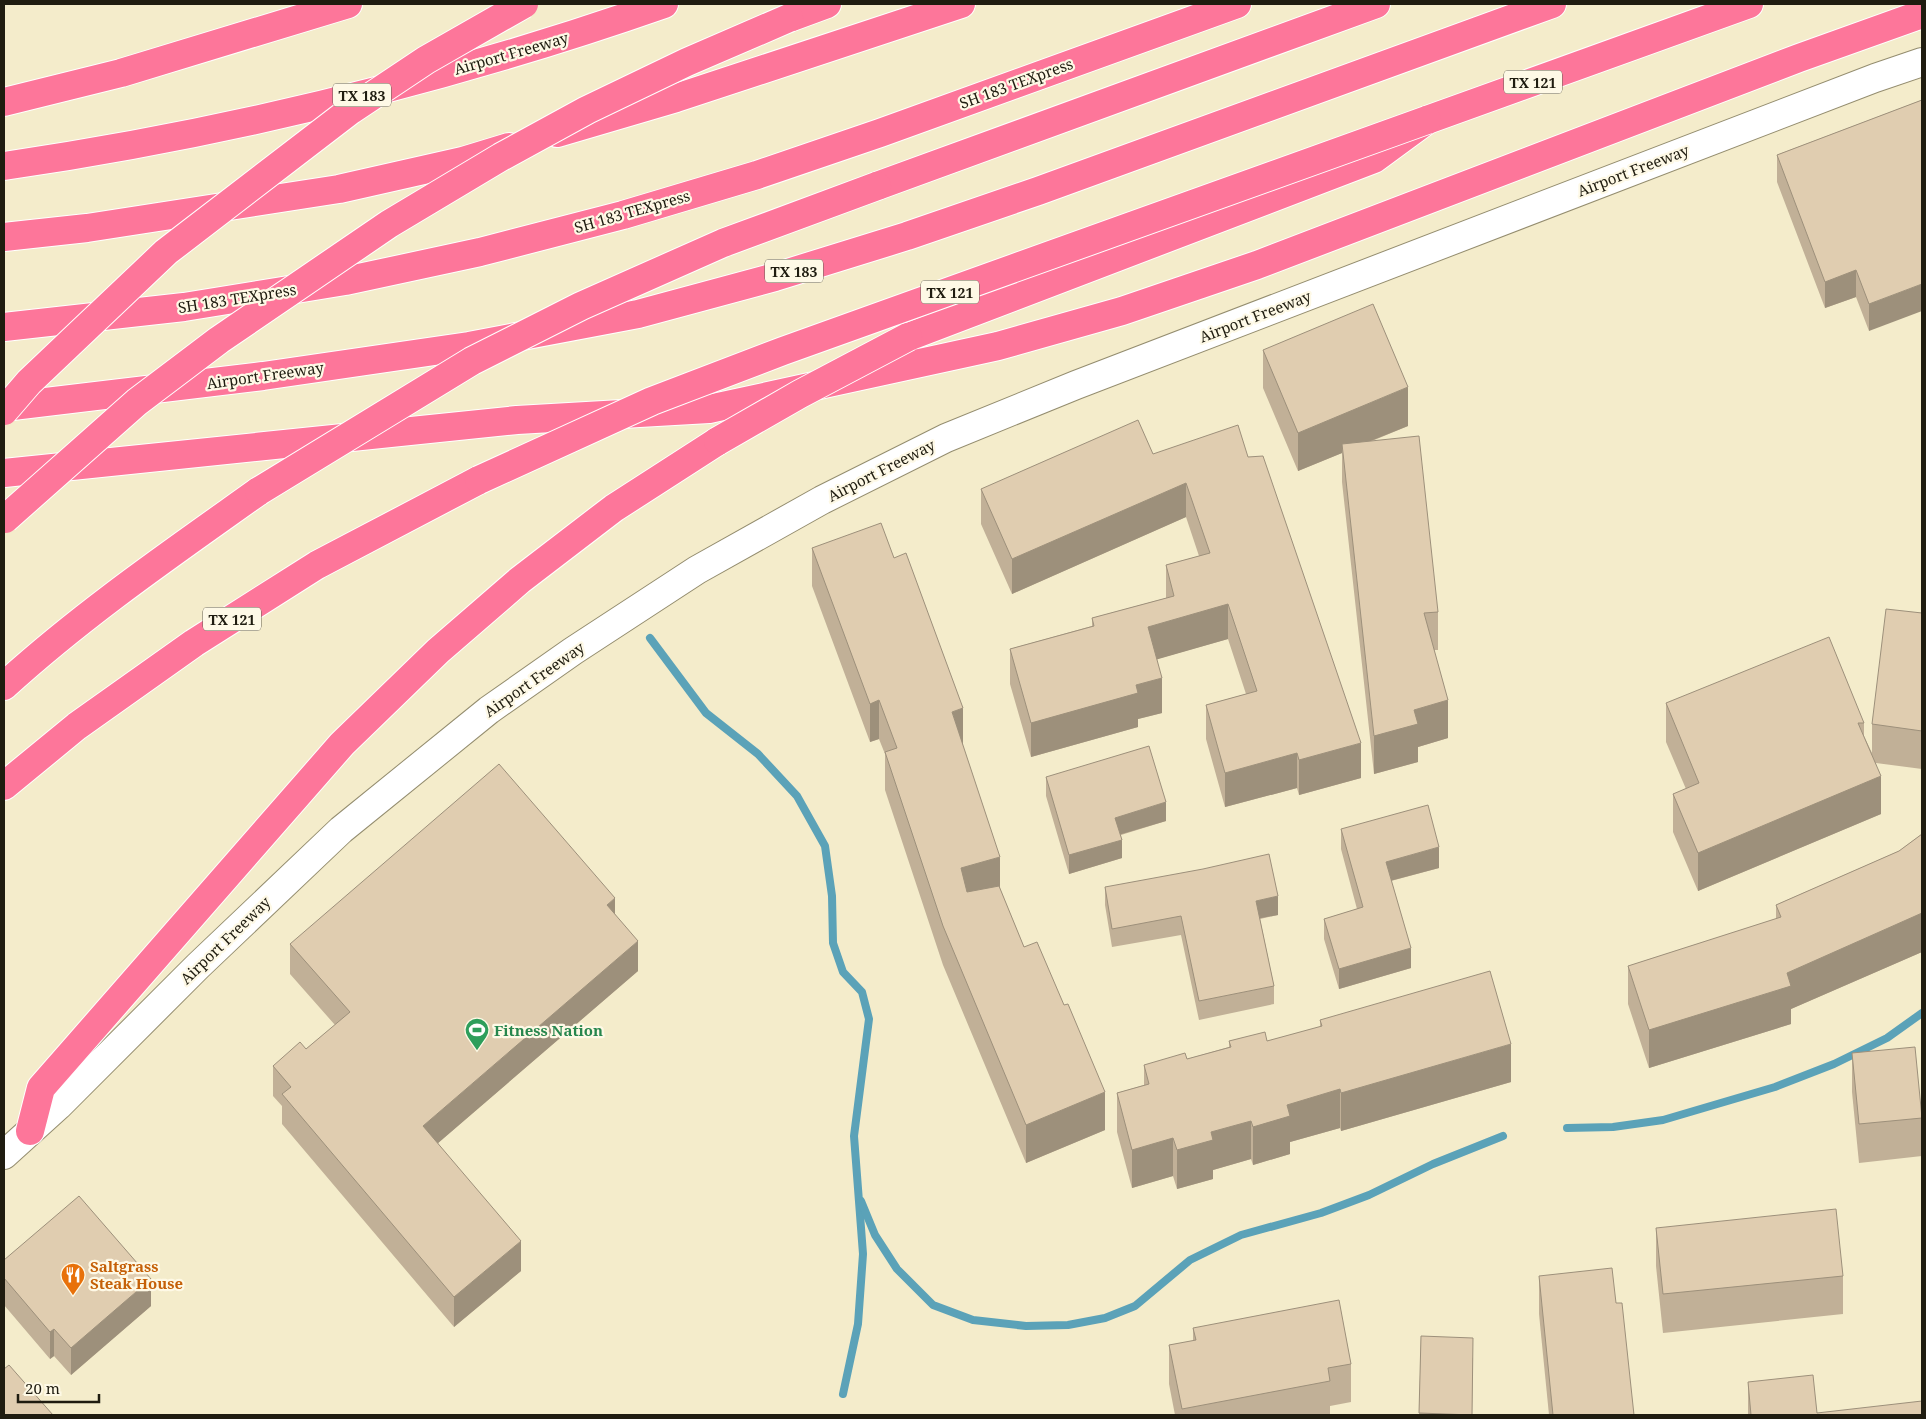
<svg xmlns="http://www.w3.org/2000/svg" width="1926" height="1419" viewBox="0 0 1926 1419" font-family="'Noto Serif',serif">
<style>
.lines{fill:none;stroke-linecap:round;stroke-linejoin:round}
.stream{stroke:#5ba2b8;stroke-width:8}
.secondary-casing{stroke:#948d6f;stroke-width:30}
.motorway-casing{stroke:#fff;stroke-width:30}
.secondary{stroke:#fff;stroke-width:28}
.motorway{stroke:#fd769a;stroke-width:28}
.motorway-bridge-casing{stroke:#fff;stroke-width:30;stroke-linecap:butt}
.motorway-bridge{stroke:#fd769a;stroke-width:28}
.wall{fill:#c1b097}
.shaded-wall{fill:#9d907b}
.building{fill:#e0cdb0;stroke:#9d907b}
.labels{text-anchor:middle;dominant-baseline:central;stroke-width:4.5;stroke-linejoin:round;paint-order:stroke}
.shield{fill:#fef9e6;stroke:#625e50;stroke-width:1}
.shield-label{font-size:14px;font-weight:bold;fill:#1f1c10}
.street-label{font-size:15px;fill:#1f1c10;stroke:#fef9e6}
.leisure-label{font-size:15px;font-weight:bold;fill:#27864d;stroke:#fef9e6;text-anchor:start}
.food-label{font-size:15px;font-weight:bold;fill:#c56008;stroke:#fef9e6;text-anchor:start}
</style>
<rect width="100%" height="100%" fill="#f4eccb"/>
<g class="lines">
<g class="stream">
<path d="M 650,638 L 706,713 L 758,754 L 797,796 L 825,846 L 832,896 L 833,943 L 843,972 L 862,992 L 869,1019 L 854,1136 L 863,1254 L 858,1324 L 843,1394"/>
<path d="M 1567,1128 L 1613,1127 L 1663,1120 L 1775,1087 L 1834,1064 L 1887,1038 L 1922,1013"/>
<path d="M 861,1201 L 875,1235 L 897,1269 L 933,1305 L 973,1320 L 1026,1326 L 1068,1325 L 1105,1318 L 1135,1306 L 1190,1260 L 1241,1235 L 1321,1213 L 1369,1195 L 1433,1164 L 1503,1136"/>
</g>
<defs>
<path id="secondary" d="M 4,1155 L 58,1106 L 198,966 L 341,830 L 489,710 L 573,651 L 697,570 L 822,500 L 946,438 L 1076,385 L 1875,78 L 1922,62"/>
<g id="motorway">
<path d="M 789,18 L 827,4"/>
<path d="M 4,102 L 121,73 L 348,4"/>
<path d="M 557,133 L 676,98 L 961,4"/>
<path d="M 4,166 C 230,133 449,79 664,4"/>
<path d="M 877,186 L 1376,4"/>
<path d="M 4,237 L 87,228 L 339,189 L 463,161 L 509,147"/>
<path d="M 4,327 L 184,307 L 345,281 L 480,252 L 623,215 L 757,175 L 880,133 L 1237,4"/>
<path d="M 908,337 L 1374,159 L 1427,120 L 1749,4"/>
<path d="M 4,407 L 263,376 L 469,346 L 638,314 L 775,277 L 907,236 L 1038,191 L 1552,4"/>
<path d="M 4,473 L 517,420 L 709,409 L 998,346 L 1122,311 L 1257,265 L 1799,58 L 1922,14"/>
<path d="M 4,686 C 83,614 172,553 259,491"/>
<path d="M 4,786 L 77,726 L 194,643 L 317,565 L 479,480"/>
<path d="M 30,1131 L 41,1088 L 342,744 L 438,651 L 520,580 L 614,508 L 718,441"/>
</g>
</defs>
<use href="#secondary" class="secondary-casing"/>
<use href="#motorway" class="motorway-casing"/>
<use href="#secondary" class="secondary"/>
<use href="#motorway" class="motorway"/>
<defs>
<g id="motorway-bridge">
<path d="M 4,411 L 29,382 L 166,252 L 351,110 L 426,60 L 524,4"/>
<path d="M 718,441 L 800,394 L 908,337"/>
<path d="M 479,480 L 652,401 L 783,351 L 1427,120"/>
<path d="M 259,491 L 472,361 L 581,306 L 723,243 L 877,186"/>
<path d="M 5,519 L 137,402 L 219,340 L 389,224 L 501,157 L 587,110 L 687,62 L 789,18"/>
</g>
</defs>
<use href="#motorway-bridge" class="motorway-bridge-casing"/>
<use href="#motorway-bridge" class="motorway-bridge"/>
</g>
<g class="wall">
<path d="M 1922,100 L 1869,331 L 1856,297 L 1825,308 L 1777,182 L 1777,155 Z"/>
<path d="M 1263,350 L 1408,426 L 1372,441 L 1438,612 L 1438,650 L 1434,650 L 1448,738 L 1418,747 L 1418,762 L 1374,774 L 1342,482 L 1342,453 L 1298,471 L 1263,388 Z"/>
<path d="M 1153,454 L 1248,457 L 1361,778 L 1299,795 L 1297,788 L 1225,807 L 1206,739 L 1206,705 L 1246,694 L 1228,639 L 1157,659 L 1162,713 L 1138,719 L 1138,727 L 1031,757 L 1010,684 L 1010,649 L 1092,626 L 1092,618 L 1166,598 L 1166,565 L 1199,556 L 1186,517 L 1012,594 L 981,524 L 981,489 Z"/>
<path d="M 812,548 L 963,747 L 1000,889 L 1024,947 L 1105,1130 L 1026,1163 L 943,965 L 885,790 L 885,754 L 879,739 L 870,742 L 812,586 Z"/>
<path d="M 1922,613 L 1922,769 L 1876,763 L 1881,814 L 1698,891 L 1673,832 L 1673,794 L 1686,789 L 1666,742 L 1666,703 L 1864,723 L 1864,736 L 1872,753 L 1872,724 Z"/>
<path d="M 1046,777 L 1166,821 L 1121,835 L 1122,858 L 1069,874 L 1046,796 Z"/>
<path d="M 1341,829 L 1439,868 L 1391,881 L 1411,968 L 1339,989 L 1324,939 L 1324,919 L 1357,909 L 1341,849 Z"/>
<path d="M 1922,834 L 1922,952 L 1791,1009 L 1791,1024 L 1649,1068 L 1628,1004 L 1628,966 L 1776,919 L 1776,905 L 1899,851 Z"/>
<path d="M 1105,887 L 1278,915 L 1260,919 L 1274,986 L 1274,1004 L 1199,1020 L 1181,935 L 1112,947 L 1105,905 Z"/>
<path d="M 615,914 L 638,971 L 438,1143 L 521,1271 L 454,1327 L 282,1124 L 282,1106 L 273,1096 L 273,1066 L 306,1049 L 335,1025 L 290,974 L 290,944 Z"/>
<path d="M 1320,1020 L 1511,1082 L 1341,1131 L 1340,1128 L 1290,1142 L 1290,1154 L 1253,1165 L 1251,1159 L 1213,1170 L 1213,1179 L 1177,1189 L 1173,1176 L 1132,1188 L 1117,1132 L 1117,1093 L 1144,1085 L 1144,1065 L 1187,1059 L 1229,1047 L 1229,1041 L 1267,1041 L 1320,1027 Z"/>
<path d="M 1852,1053 L 1922,1113 L 1922,1156 L 1859,1163 L 1852,1092 Z"/>
<path d="M 1656,1228 L 1843,1276 L 1843,1314 L 1663,1333 L 1656,1266 Z"/>
<path d="M 4,1260 L 151,1306 L 71,1375 L 54,1356 L 50,1359 L 4,1305 Z"/>
<path d="M 1539,1276 L 1616,1303 L 1634,1415 L 1549,1415 L 1539,1314 Z"/>
<path d="M 1193,1328 L 1351,1364 L 1351,1402 L 1330,1406 L 1330,1415 L 1175,1415 L 1169,1384 L 1169,1345 L 1193,1341 Z"/>
<path d="M 1421,1336 L 1473,1358 L 1472,1415 L 1419,1415 Z"/>
<path d="M 1748,1382 L 1817,1413 L 1922,1415 L 1748,1415 Z"/>
</g>
<g class="shaded-wall">
<path d="M 1856,270 L 1856,297 L 1825,308 L 1825,282 Z"/>
<path d="M 1922,284 L 1922,311 L 1869,331 L 1869,304 Z"/>
<path d="M 1408,387 L 1408,426 L 1343,452 L 1342,444 L 1342,453 L 1298,471 L 1298,433 Z"/>
<path d="M 1186,483 L 1186,517 L 1012,594 L 1012,559 Z"/>
<path d="M 1228,604 L 1228,639 L 1148,662 L 1148,627 Z"/>
<path d="M 1162,678 L 1162,713 L 1138,719 L 1138,727 L 1031,757 L 1031,723 L 1136,685 Z"/>
<path d="M 879,700 L 879,739 L 870,742 L 870,704 Z"/>
<path d="M 1448,700 L 1448,738 L 1418,747 L 1418,762 L 1374,774 L 1374,736 L 1414,710 Z"/>
<path d="M 963,708 L 963,747 L 952,712 Z"/>
<path d="M 1361,743 L 1361,778 L 1299,795 L 1299,760 Z"/>
<path d="M 1297,753 L 1297,788 L 1225,807 L 1225,773 Z"/>
<path d="M 1881,776 L 1881,814 L 1698,891 L 1698,853 Z"/>
<path d="M 1166,802 L 1166,821 L 1115,836 L 1115,818 Z"/>
<path d="M 1122,840 L 1122,858 L 1069,874 L 1069,855 Z"/>
<path d="M 1439,847 L 1439,868 L 1386,882 L 1386,862 Z"/>
<path d="M 1000,857 L 1000,895 L 961,907 L 961,868 Z"/>
<path d="M 1278,896 L 1278,915 L 1256,919 L 1256,901 Z"/>
<path d="M 615,898 L 615,928 L 607,905 Z"/>
<path d="M 1922,913 L 1922,952 L 1791,1009 L 1791,1024 L 1649,1068 L 1649,1030 L 1787,973 Z"/>
<path d="M 638,941 L 638,971 L 423,1156 L 423,1126 Z"/>
<path d="M 1411,948 L 1411,968 L 1339,989 L 1339,969 Z"/>
<path d="M 1511,1044 L 1511,1082 L 1341,1131 L 1341,1093 Z"/>
<path d="M 1340,1089 L 1340,1128 L 1290,1142 L 1290,1154 L 1253,1165 L 1253,1127 L 1287,1105 Z"/>
<path d="M 1105,1092 L 1105,1130 L 1026,1163 L 1026,1125 Z"/>
<path d="M 1251,1121 L 1251,1159 L 1213,1170 L 1213,1179 L 1177,1189 L 1177,1150 L 1211,1132 Z"/>
<path d="M 1173,1138 L 1173,1176 L 1132,1188 L 1132,1150 Z"/>
<path d="M 521,1241 L 521,1271 L 454,1327 L 454,1297 Z"/>
<path d="M 151,1279 L 151,1306 L 71,1375 L 71,1348 Z"/>
<path d="M 54,1329 L 54,1356 L 50,1359 L 50,1332 Z"/>
</g>
<g class="building">
<path d="M 1922,100 L 1922,284 L 1869,304 L 1856,270 L 1825,282 L 1777,155 Z"/>
<path d="M 1373,304 L 1408,387 L 1298,433 L 1263,350 Z"/>
<path d="M 1138,420 L 1153,454 L 1238,425 L 1248,457 L 1263,456 L 1361,743 L 1299,760 L 1297,753 L 1225,773 L 1206,705 L 1257,691 L 1228,604 L 1148,627 L 1162,678 L 1136,685 L 1138,693 L 1031,723 L 1010,649 L 1094,626 L 1092,618 L 1174,596 L 1166,565 L 1210,553 L 1186,483 L 1012,559 L 981,489 Z"/>
<path d="M 1419,436 L 1438,612 L 1424,613 L 1448,700 L 1414,710 L 1418,724 L 1374,736 L 1342,444 Z"/>
<path d="M 881,523 L 894,558 L 906,553 L 963,708 L 952,712 L 1000,857 L 961,868 L 967,892 L 999,886 L 1024,947 L 1037,942 L 1064,1005 L 1068,1004 L 1105,1092 L 1026,1125 L 943,926 L 885,752 L 897,748 L 879,700 L 870,704 L 812,548 Z"/>
<path d="M 1886,609 L 1922,613 L 1922,731 L 1872,724 Z"/>
<path d="M 1829,637 L 1864,723 L 1858,723 L 1881,776 L 1698,853 L 1673,794 L 1699,783 L 1666,703 Z"/>
<path d="M 1149,746 L 1166,802 L 1115,818 L 1122,840 L 1069,855 L 1046,777 Z"/>
<path d="M 499,764 L 615,898 L 607,905 L 638,941 L 423,1126 L 521,1241 L 454,1297 L 282,1094 L 291,1087 L 273,1066 L 300,1042 L 306,1049 L 350,1012 L 290,944 Z"/>
<path d="M 1428,805 L 1439,847 L 1386,862 L 1411,948 L 1339,969 L 1324,919 L 1363,907 L 1341,829 Z"/>
<path d="M 1922,834 L 1922,913 L 1787,973 L 1791,986 L 1649,1030 L 1628,966 L 1781,917 L 1776,905 L 1899,851 Z"/>
<path d="M 1269,854 L 1278,896 L 1256,901 L 1274,986 L 1199,1001 L 1181,916 L 1112,929 L 1105,887 L 1203,869 Z"/>
<path d="M 1490,971 L 1511,1044 L 1341,1093 L 1340,1089 L 1287,1105 L 1290,1116 L 1253,1127 L 1251,1121 L 1211,1132 L 1213,1140 L 1177,1150 L 1173,1138 L 1132,1150 L 1117,1093 L 1149,1084 L 1144,1065 L 1185,1053 L 1187,1059 L 1231,1047 L 1229,1041 L 1265,1032 L 1267,1041 L 1322,1026 L 1320,1020 Z"/>
<path d="M 1915,1047 L 1922,1118 L 1859,1124 L 1852,1053 Z"/>
<path d="M 79,1196 L 151,1279 L 71,1348 L 54,1329 L 50,1332 L 4,1278 L 4,1260 Z"/>
<path d="M 1836,1209 L 1843,1276 L 1663,1294 L 1656,1228 Z"/>
<path d="M 1612,1268 L 1616,1303 L 1622,1303 L 1634,1415 L 1553,1415 L 1539,1276 Z"/>
<path d="M 1339,1300 L 1351,1364 L 1328,1368 L 1330,1381 L 1182,1409 L 1169,1345 L 1196,1340 L 1193,1328 Z"/>
<path d="M 1421,1336 L 1473,1338 L 1472,1415 L 1419,1413 Z"/>
<path d="M 9,1365 L 53,1415 L 4,1415 L 4,1369 Z"/>
<path d="M 1813,1375 L 1817,1413 L 1922,1401 L 1922,1415 L 1751,1415 L 1748,1382 Z"/>
</g>
<defs>
<symbol id="stadium-pin" viewBox="-11 -11 22 30"><path d="M0 17L-7.5 6A9.5 9.5 0 1 1 7.5 6Z" fill="#2e9e5b" stroke="#fef9e6"/><path d="M0-5a6.5 5 0 1 0 0 10a6.5 5 0 1 0 0-10ZM-3.5-1.8h7v3.6h-7Z" fill="#fff"/></symbol>
<symbol id="restaurant-pin" viewBox="-11 -11 22 30"><path d="M0 17L-7.5 6A9.5 9.5 0 1 1 7.5 6Z" fill="#e8710a" stroke="#fef9e6"/><path d="M-5-6h1v4h1v-4h1v4h1v-4h1v5L-1.5 .5V6h-2V.5L-5-1ZM5-6V6H3V1.5H1.5Q1.5-4 5-6Z" fill="#fff"/></symbol>
</defs>
<g fill-rule="evenodd">
<use href="#stadium-pin" x="463" y="1016" width="28" height="38"/>
<use href="#restaurant-pin" x="59" y="1261" width="28" height="38"/>
</g>
<g class="labels">
<g class="shield">
<rect x="1504" y="70.5" width="58" height="23" rx="4"/>
<rect x="333" y="83.5" width="58" height="23" rx="4"/>
<rect x="765" y="259.5" width="58" height="23" rx="4"/>
<rect x="921" y="280.5" width="58" height="23" rx="4"/>
<rect x="203" y="607.5" width="58" height="23" rx="4"/>
</g>
<g class="shield-label">
<text x="1533" y="82">TX 121</text>
<text x="362" y="95">TX 183</text>
<text x="794" y="271">TX 183</text>
<text x="950" y="292">TX 121</text>
<text x="232" y="619">TX 121</text>
</g>
<g class="street-label">
<text transform="translate(511 53) rotate(-16)">Airport Freeway</text>
<text transform="translate(1016 83) rotate(-20)">SH 183 TEXpress</text>
<text transform="translate(1633 170) rotate(-21)">Airport Freeway</text>
<text transform="translate(632 211) rotate(-16)">SH 183 TEXpress</text>
<text transform="translate(237 298) rotate(-9)">SH 183 TEXpress</text>
<text transform="translate(1255 316) rotate(-21)">Airport Freeway</text>
<text transform="translate(265 375) rotate(-8)">Airport Freeway</text>
<text transform="translate(881 470) rotate(-27)">Airport Freeway</text>
<text transform="translate(534 679) rotate(-35)">Airport Freeway</text>
<text transform="translate(225 940) rotate(-44)">Airport Freeway</text>
</g>
<g class="leisure-label">
<text x="494" y="1030">Fitness Nation</text>
</g>
<g class="food-label">
<text x="90" y="1266">Saltgrass<tspan x="90" dy="17">Steak House</tspan></text>
</g>
</g>
<rect width="1926" height="1419" fill="none" stroke="#1f1c10" stroke-width="10"/>
<path d="M18 1394v8h81v-8" fill="none" stroke="#1f1c10" stroke-width="2.5"/>
<text x="25" y="1394" font-size="15" fill="#1f1c10" stroke="#fef9e6" stroke-width="4" paint-order="stroke">20 m</text>
</svg>
